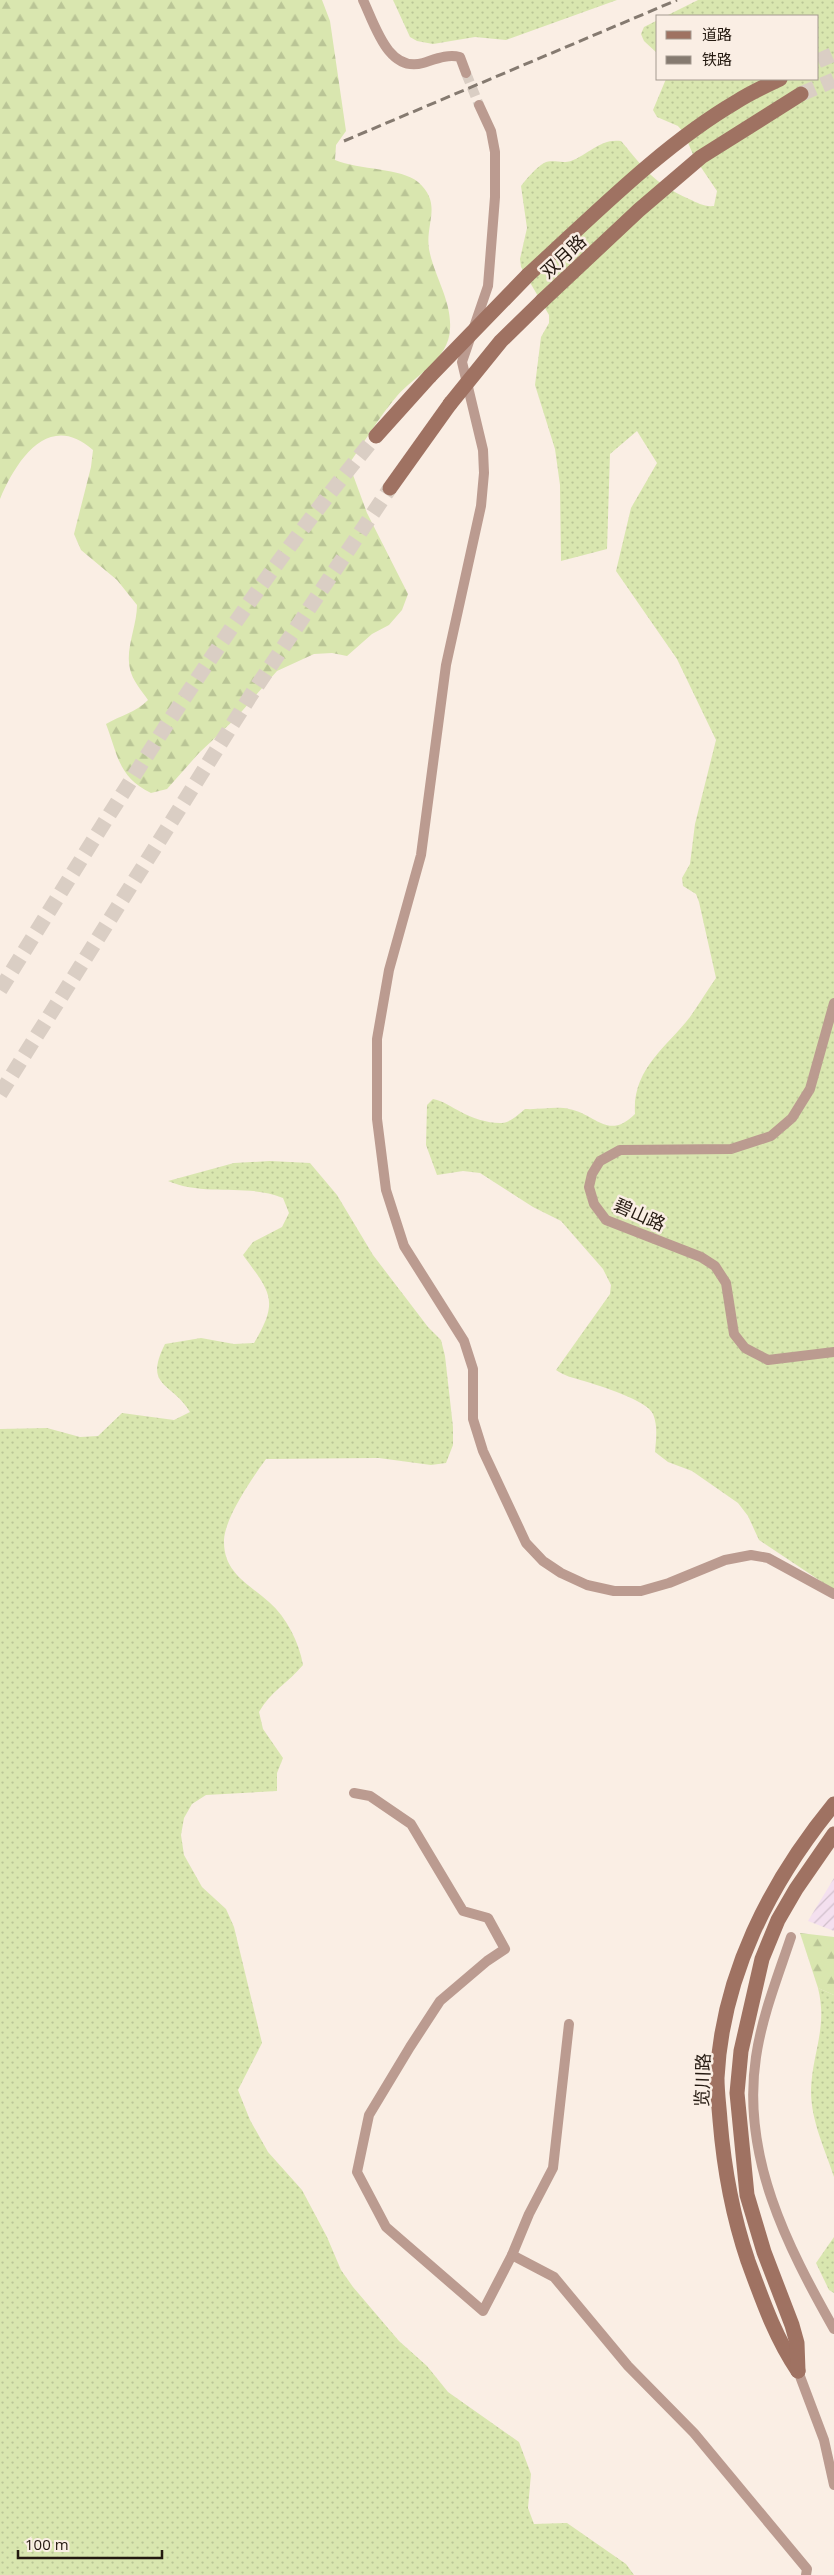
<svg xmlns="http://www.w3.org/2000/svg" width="834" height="2575" viewBox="0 0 834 2575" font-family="'Open Sans','Noto Sans SC',sans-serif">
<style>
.industrial{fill:url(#industrial-furrows)}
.grass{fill:url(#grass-dots)}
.forest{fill:url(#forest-firs)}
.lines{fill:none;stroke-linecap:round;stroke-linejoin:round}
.street-tunnel{stroke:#dacec4;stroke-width:10;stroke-dasharray:10 5;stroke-linecap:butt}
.secondary-tunnel{stroke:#dacec4;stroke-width:15;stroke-dasharray:15 8;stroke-linecap:butt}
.street{stroke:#bb9b90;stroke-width:10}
.secondary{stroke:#9f7262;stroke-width:15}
.rail{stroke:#857a70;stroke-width:3;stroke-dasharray:10 5;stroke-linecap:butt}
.secondary-bridge{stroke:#9f7262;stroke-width:15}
.labels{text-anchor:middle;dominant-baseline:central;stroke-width:5;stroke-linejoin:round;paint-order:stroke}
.street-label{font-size:18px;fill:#241910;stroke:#faeee4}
</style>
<defs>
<pattern id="industrial-furrows" width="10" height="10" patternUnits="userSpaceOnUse" patternTransform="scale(1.25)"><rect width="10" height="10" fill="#f4e0ef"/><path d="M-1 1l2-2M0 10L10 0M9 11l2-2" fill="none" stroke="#d1c0cc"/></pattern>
<pattern id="grass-dots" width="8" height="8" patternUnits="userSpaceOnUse" patternTransform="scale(1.25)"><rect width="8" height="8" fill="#d9e6af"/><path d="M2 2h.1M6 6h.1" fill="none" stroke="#bac596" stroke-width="1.8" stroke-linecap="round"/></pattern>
<pattern id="forest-firs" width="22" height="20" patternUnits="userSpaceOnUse" patternTransform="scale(1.25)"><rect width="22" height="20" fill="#d9e6af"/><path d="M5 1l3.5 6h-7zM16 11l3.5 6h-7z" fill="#bac596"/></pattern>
</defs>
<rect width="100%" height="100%" fill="#faeee4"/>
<path class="industrial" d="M 834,1878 L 834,1931 L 808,1921 Z"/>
<g class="grass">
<path d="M 393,0 L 617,0 L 506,40 L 475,37 L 433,44 L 417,41 L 410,37 Z"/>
<path d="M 698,0 L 834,0 L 834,1590 L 759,1540 L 748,1516 L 738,1503 L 692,1471 L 668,1462 L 655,1452 C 656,1439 658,1426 653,1414 C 647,1400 600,1386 584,1381 C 574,1378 564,1376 556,1370 L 610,1294 L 611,1285 L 603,1269 L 561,1221 L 533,1207 L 480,1173 L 463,1171 L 437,1175 L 426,1145 L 427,1105 L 433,1099 C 444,1101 451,1107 461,1112 C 471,1118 491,1124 502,1123 C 511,1122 519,1114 525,1109 C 539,1110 556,1106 569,1109 C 596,1114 608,1141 635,1114 C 632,1069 666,1048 690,1017 C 699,1004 707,991 716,978 L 699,902 L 696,894 L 683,886 L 682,878 L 690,864 L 695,824 L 716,740 L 677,659 L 616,571 L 631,508 L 657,463 L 637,431 L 610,454 L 607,549 L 561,561 L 560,485 L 555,449 L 535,385 L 541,337 L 549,323 L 549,315 L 521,267 L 520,259 L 527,228 L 521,186 C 527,178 536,168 544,163 C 553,159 561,164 571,161 C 589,154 601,138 621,141 C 645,169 653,183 689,199 C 698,203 704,207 714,206 L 717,191 L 694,157 L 684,133 L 678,126 L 657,117 L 653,110 L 666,79 L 818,79 L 818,16 L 666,16 Z"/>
<path d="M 658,20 L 658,54 L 644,41 L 641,34 L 644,27 Z"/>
<path d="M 270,1161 L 310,1163 L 337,1195 L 373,1255 L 428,1327 L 441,1340 L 445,1356 L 453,1427 L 453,1445 L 446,1463 L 431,1465 L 379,1458 L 266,1459 C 253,1477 225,1517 224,1540 C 223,1573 249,1584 269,1602 C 287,1618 299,1642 303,1665 C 288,1683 270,1692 259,1712 L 263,1729 L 283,1758 L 277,1773 L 277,1791 L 206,1795 L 192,1804 L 184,1818 L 181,1835 L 184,1855 L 202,1887 L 226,1909 L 234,1927 L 262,2043 L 238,2090 L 250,2120 L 268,2152 L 302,2190 L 327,2237 L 341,2270 L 353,2287 L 399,2341 L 427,2366 L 448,2392 L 519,2442 L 531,2474 L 528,2508 L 534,2524 L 567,2523 L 626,2564 L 634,2575 L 0,2575 L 0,1429 L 47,1428 L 80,1437 L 98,1436 L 122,1413 L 174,1420 L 190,1412 C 172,1382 143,1388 165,1344 L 201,1338 L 234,1344 L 254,1343 C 280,1300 270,1292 243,1255 L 253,1242 L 282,1227 L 289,1213 L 283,1198 C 247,1183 205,1197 168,1181 L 234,1163 Z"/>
<path d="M 818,1988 L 834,1995 L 834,2177 C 825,2149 811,2121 811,2091 C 812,2052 828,2028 818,1988 Z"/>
<path d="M 834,2237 L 834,2293 L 829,2290 L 816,2263 Z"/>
</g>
<g class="forest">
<path d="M 0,0 L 322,0 L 330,21 L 346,131 L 336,145 L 335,160 C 359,170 402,168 418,182 C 443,204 425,223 429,249 C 434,276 452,301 450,329 C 449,360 414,376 397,396 C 379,417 365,441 349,464 L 367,513 L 408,594 L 402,610 L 389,625 L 372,634 L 347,656 L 332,653 L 314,654 L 277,671 L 236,718 L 199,753 L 167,789 L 151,793 C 118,777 118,755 106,724 C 121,715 135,713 148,700 C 142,691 132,680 130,669 C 125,649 137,626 137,605 L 117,580 L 81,550 L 74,534 L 91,467 L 93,450 C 49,411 17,459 0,499 Z"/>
<path d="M 800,1933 L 834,1937 L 834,1995 L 818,1988 Z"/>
</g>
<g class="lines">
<path class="street-tunnel" d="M 466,73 L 479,105"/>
<g class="secondary-tunnel">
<path d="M 818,61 L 834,54"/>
<path d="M 801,94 L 834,80"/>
<path d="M 0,990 C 118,801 233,608 376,436"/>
<path d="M 0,1094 L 251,695 L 390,488"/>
</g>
<g class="street">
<path d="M 363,0 C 375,25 388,73 423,63 C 436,59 447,54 460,57 L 466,73"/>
<path d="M 479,105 L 491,131 L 495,152 L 495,197 L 488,286 L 462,362 L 483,450 L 484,473 L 481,506 L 446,665 L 421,855 L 389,970 L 377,1039 L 377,1119 L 386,1190 L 404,1246 L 464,1341 L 473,1369 L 473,1419 L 483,1451 L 526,1543 L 543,1561 L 561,1573 L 587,1585 L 614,1591 L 641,1591 L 669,1583 L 725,1560 L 751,1555 L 768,1558 L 834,1594"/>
<path d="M 834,1003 L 810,1089 L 792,1118 L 771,1136 L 731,1149 L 620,1150 L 600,1161 L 592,1174 L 589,1187 L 594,1204 L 606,1220 L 701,1257 L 715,1266 L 726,1283 L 734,1334 L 745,1348 L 768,1360 L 834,1352"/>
<path d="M 354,1793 L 370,1796 L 411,1824 L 463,1911 L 488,1918 L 505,1949 L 487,1961 L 440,2001 L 410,2047 L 369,2115 L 357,2172 L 386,2227 L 483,2311 L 512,2255 L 529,2214 L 553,2168 L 569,2024"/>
<path d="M 791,1937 C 778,1976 762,2016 756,2057 C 741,2156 787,2246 834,2329"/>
<path d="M 512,2255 L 554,2277 L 628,2366 L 694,2433 L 807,2569 L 806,2575"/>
<path d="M 798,2371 L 824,2440 L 834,2485"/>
</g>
<g class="secondary">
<path d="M 528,275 C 592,217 661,146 736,102 C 750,93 765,86 780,79"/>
<path d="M 542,301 L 639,210 L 701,157 L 801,94"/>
<path d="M 376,436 L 430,376"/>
<path d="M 390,488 L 450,404"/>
<path d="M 798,2371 C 775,2337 762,2299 748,2261 C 732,2214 724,2169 720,2120 C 719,2106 717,2092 717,2078 C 722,1976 770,1882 834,1804"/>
<path d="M 798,2371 L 797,2343 L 792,2325 L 764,2252 L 747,2195 L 737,2093 L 741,2051 L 762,1959 L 778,1920 L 796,1889 L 834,1834"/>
</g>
<path class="rail" d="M 344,141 L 677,0"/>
<g class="secondary-bridge">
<path d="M 430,376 L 528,275"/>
<path d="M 450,404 L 501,341 L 542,301"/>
</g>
</g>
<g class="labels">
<g class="street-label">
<text transform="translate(563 256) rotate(-43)">双月路</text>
<text transform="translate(640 1214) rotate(24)">碧山路</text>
<text transform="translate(702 2080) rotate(-88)">览川路</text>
</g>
</g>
<rect x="656" y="15" width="162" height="65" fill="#faeee4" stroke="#a4998f"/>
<rect x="666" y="31" width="25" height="8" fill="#9f7262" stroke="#a4998f"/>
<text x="702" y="40" font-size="15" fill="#241910">道路</text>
<rect x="666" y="56" width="25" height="8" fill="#857a70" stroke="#a4998f"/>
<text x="702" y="65" font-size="15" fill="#241910">铁路</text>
<path d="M18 2550v8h144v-8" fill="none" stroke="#241910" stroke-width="2.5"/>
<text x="25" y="2550" font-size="15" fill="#241910" stroke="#faeee4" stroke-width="4" paint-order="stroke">100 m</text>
</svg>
